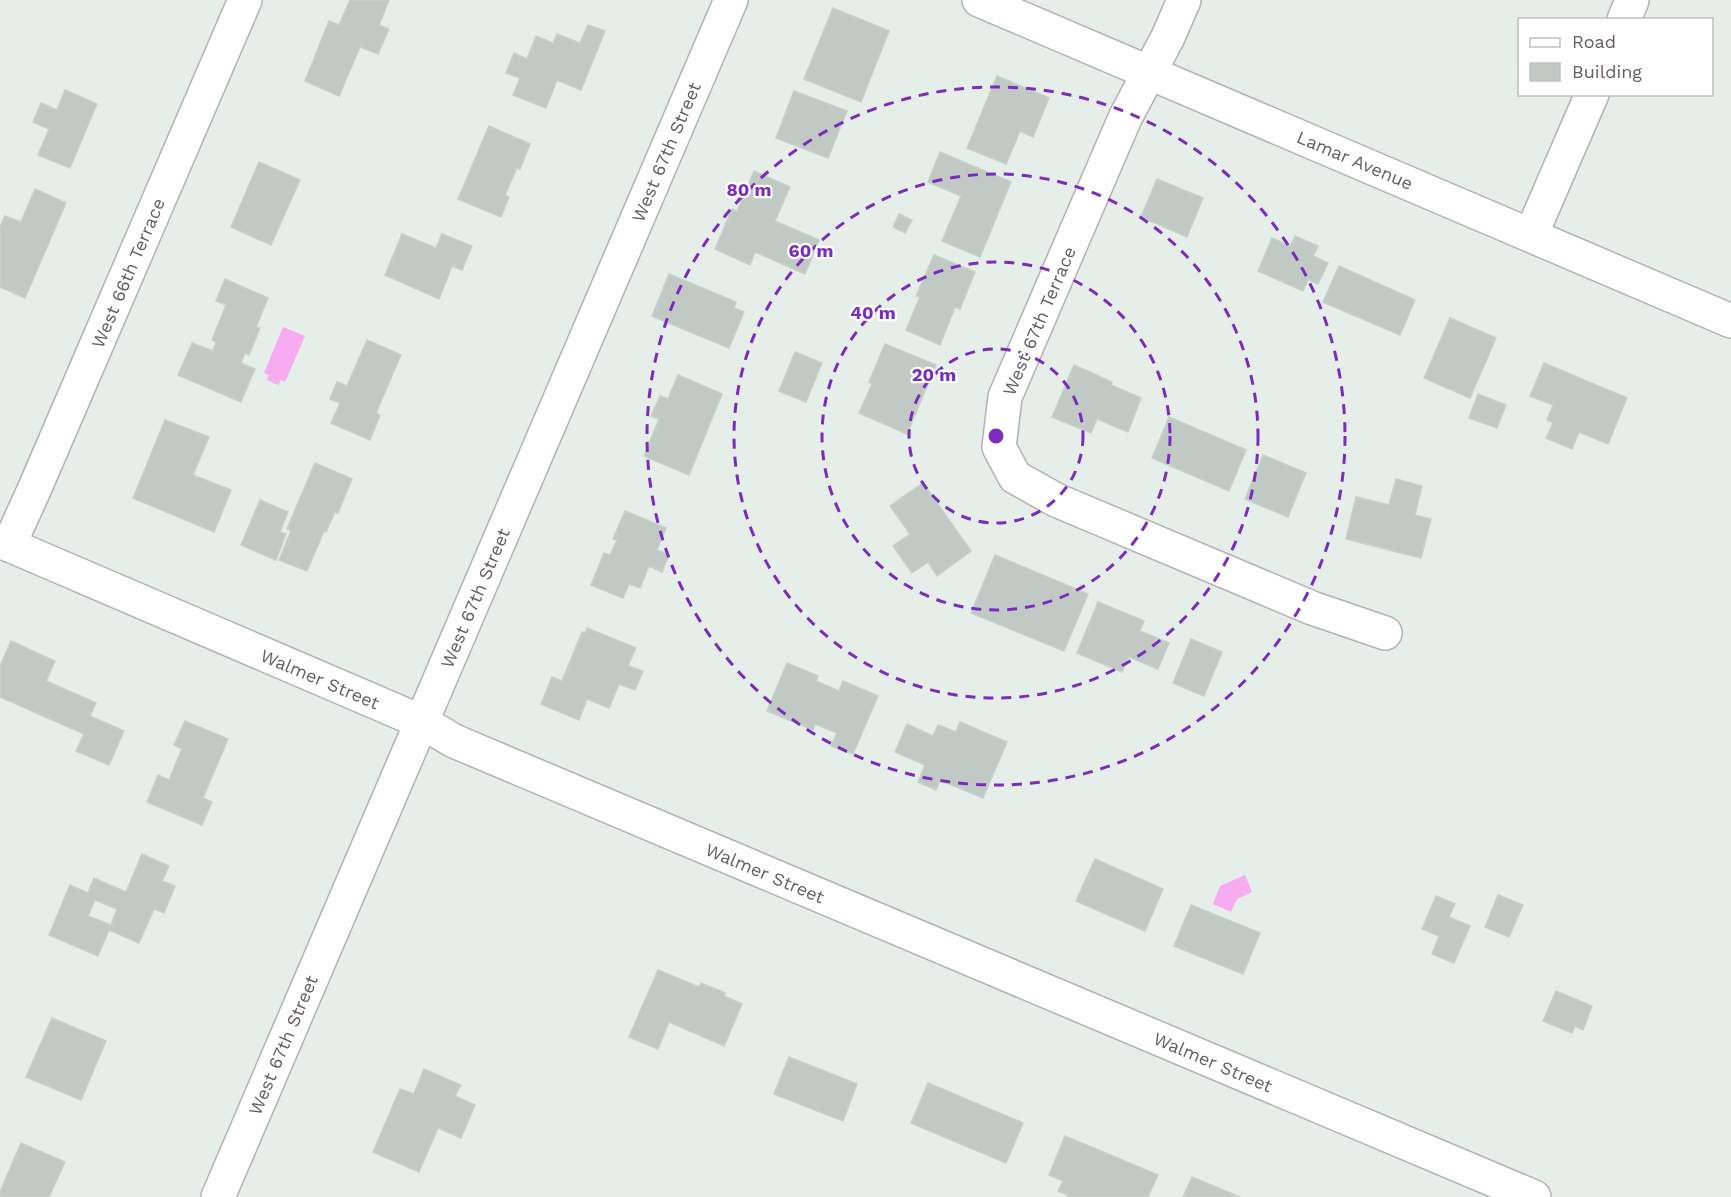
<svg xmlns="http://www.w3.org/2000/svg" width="1731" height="1197" viewBox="0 0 1731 1197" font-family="'Work Sans',sans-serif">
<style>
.water{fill:#f7abf1}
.building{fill:#c1c9c4;stroke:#c4d2c9;stroke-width:1.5;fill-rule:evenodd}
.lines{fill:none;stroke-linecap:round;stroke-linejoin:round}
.minor-casing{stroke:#b6b0b4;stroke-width:36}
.minor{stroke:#fff;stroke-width:33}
.ring{fill:none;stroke:#7b2cbf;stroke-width:3;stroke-dasharray:10 8}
.labels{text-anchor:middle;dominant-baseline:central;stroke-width:4.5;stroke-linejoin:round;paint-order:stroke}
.street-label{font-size:18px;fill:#645d62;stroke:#fff}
.centre{fill:#7b2cbf;stroke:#fff;stroke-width:3}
.ring-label{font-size:18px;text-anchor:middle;font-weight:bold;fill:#7b2cbf;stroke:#fff;stroke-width:4.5;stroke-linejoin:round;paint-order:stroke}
</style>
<rect width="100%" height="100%" fill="#e5eee9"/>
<g class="water">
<path d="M 283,327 L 305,336 L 285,382 L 281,380 L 278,385 L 267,380 L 269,375 L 264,373 Z"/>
<path d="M 1245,875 L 1252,892 L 1237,899 L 1231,912 L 1213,904 L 1220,886 Z"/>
</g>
<g class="building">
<path d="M 350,0 L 389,0 L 379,25 L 389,29 L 378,54 L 360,47 L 339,96 L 305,81 L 329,21 L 339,25 Z"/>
<path d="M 833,8 L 889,31 L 861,102 L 804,79 Z"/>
<path d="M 588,25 L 605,31 L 581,90 L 557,80 L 546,108 L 513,95 L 520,78 L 506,73 L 514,53 L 527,59 L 536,36 L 553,43 L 557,34 L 580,43 Z"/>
<path d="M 997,76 L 1049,98 L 1033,137 L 1020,131 L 1006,164 L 967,148 Z"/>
<path d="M 65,90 L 97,104 L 70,168 L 38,155 L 49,129 L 33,122 L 41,103 L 57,110 Z"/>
<path d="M 794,91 L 847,111 L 828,158 L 776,138 Z"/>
<path d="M 489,126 L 530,144 L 520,169 L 517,168 L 505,195 L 509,197 L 501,217 L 458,199 Z"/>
<path d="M 940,152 L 1011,182 L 980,257 L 942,241 L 961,196 L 928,182 Z"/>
<path d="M 259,162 L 300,180 L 271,245 L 231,227 Z"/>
<path d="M 754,171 L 790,187 L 775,221 L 819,240 L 805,274 L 755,252 L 750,265 L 715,249 L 732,209 L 737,211 Z"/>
<path d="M 1157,179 L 1203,198 L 1187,237 L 1141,217 Z"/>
<path d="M 35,189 L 66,203 L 25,298 L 0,287 L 0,227 L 5,216 L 21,222 Z"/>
<path d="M 899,214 L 912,220 L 905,233 L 893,227 Z"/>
<path d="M 402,234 L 436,248 L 442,234 L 472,246 L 462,270 L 452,266 L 439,299 L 385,275 Z"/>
<path d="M 1295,236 L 1318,246 L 1313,256 L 1328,263 L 1318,284 L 1308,280 L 1303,291 L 1258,271 L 1272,238 L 1290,246 Z"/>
<path d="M 934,255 L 975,272 L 960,309 L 955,307 L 940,345 L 906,330 L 920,297 L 916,296 Z"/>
<path d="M 1339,266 L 1415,300 L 1400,335 L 1323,302 Z"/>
<path d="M 669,274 L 736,302 L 734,308 L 744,312 L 729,348 L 652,316 Z"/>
<path d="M 225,279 L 268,298 L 256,327 L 260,328 L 249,355 L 245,353 L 241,363 L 255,369 L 241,402 L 178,375 L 192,343 L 213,351 L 216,342 L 212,340 L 226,305 L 216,301 Z"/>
<path d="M 1450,318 L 1496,338 L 1470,398 L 1424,378 Z"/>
<path d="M 367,340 L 401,355 L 376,413 L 380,415 L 370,440 L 331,423 L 340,403 L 330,399 L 337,382 L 347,386 Z"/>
<path d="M 885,344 L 936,365 L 907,434 L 859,413 L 872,384 L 869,382 Z"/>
<path d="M 795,352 L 822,363 L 806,402 L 779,391 Z"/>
<path d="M 1544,363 L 1627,398 L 1608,444 L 1579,432 L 1572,449 L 1546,438 L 1553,423 L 1547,420 L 1553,405 L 1530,396 Z"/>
<path d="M 1074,365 L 1112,382 L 1111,385 L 1141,398 L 1128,432 L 1097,419 L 1091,433 L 1052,417 Z"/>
<path d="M 678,375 L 722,394 L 689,475 L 644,456 L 659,419 L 651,416 L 660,396 L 668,399 Z"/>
<path d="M 1478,394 L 1506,405 L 1497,428 L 1469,418 Z"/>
<path d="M 1169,417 L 1246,450 L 1229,491 L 1152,458 Z"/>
<path d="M 165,420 L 209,437 L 193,475 L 231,490 L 214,532 L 133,498 Z"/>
<path d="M 1263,455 L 1306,473 L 1288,517 L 1245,499 Z"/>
<path d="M 315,463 L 352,479 L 338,513 L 335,512 L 326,532 L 324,531 L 307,571 L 279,560 L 291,531 L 287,529 Z"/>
<path d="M 1396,479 L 1422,486 L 1415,515 L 1431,519 L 1421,558 L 1346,539 L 1356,497 L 1389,505 Z"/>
<path d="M 923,483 L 971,551 L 937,576 L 928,562 L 912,573 L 893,546 L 910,534 L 890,506 Z"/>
<path d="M 260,500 L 288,512 L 280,532 L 286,534 L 276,560 L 241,545 Z"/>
<path d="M 625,511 L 666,528 L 657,550 L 669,555 L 662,572 L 649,566 L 640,588 L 629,584 L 623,598 L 591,585 L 604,553 L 610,555 L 617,540 L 613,539 Z"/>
<path d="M 995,555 L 1088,594 L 1064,651 L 971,613 Z"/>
<path d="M 1098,602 L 1144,621 L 1140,631 L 1169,643 L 1158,669 L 1129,657 L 1122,672 L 1077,653 Z"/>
<path d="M 587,628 L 636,648 L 628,666 L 643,671 L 635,690 L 619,684 L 609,708 L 587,699 L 579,720 L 541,704 L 552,677 L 562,681 L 582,632 L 585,633 Z"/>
<path d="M 1191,639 L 1222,652 L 1204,696 L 1173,683 Z"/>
<path d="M 11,641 L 55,661 L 46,681 L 96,703 L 90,716 L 124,731 L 109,765 L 76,751 L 84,734 L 0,697 L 0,666 Z"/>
<path d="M 787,663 L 818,676 L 816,681 L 839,691 L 843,681 L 878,696 L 853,754 L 831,746 L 837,733 L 815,724 L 813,730 L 767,711 Z"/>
<path d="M 185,721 L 228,739 L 203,798 L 212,802 L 202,825 L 147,802 L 158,775 L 169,780 L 182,749 L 174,745 Z"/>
<path d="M 960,722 L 1007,742 L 983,798 L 940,780 L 936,790 L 918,782 L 925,765 L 895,752 L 907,724 L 933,736 L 938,725 L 956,732 Z"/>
<path d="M 142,854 L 169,866 L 162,881 L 175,886 L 164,913 L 154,909 L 139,943 L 109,930 L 98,956 L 49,935 L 70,885 L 88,893 L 94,878 L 126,892 ZM 95,900 L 117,909 L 111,925 L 88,916 Z"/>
<path d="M 1095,859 L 1163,889 L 1145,931 L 1076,901 Z"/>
<path d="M 1498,895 L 1523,905 L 1509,937 L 1485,927 Z"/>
<path d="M 1436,896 L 1455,904 L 1449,917 L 1470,926 L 1454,963 L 1432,954 L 1439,936 L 1422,929 Z"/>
<path d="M 1191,905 L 1260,933 L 1243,974 L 1174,946 Z"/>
<path d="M 658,970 L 699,987 L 701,983 L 725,993 L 724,996 L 742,1004 L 724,1046 L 669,1022 L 658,1049 L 629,1037 Z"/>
<path d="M 1556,991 L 1592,1006 L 1583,1030 L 1575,1026 L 1572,1033 L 1543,1021 Z"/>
<path d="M 52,1018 L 106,1041 L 81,1100 L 26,1077 Z"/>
<path d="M 789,1057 L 857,1084 L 843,1121 L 774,1094 Z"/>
<path d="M 424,1069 L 461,1085 L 455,1096 L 475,1105 L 461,1138 L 438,1128 L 419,1172 L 373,1152 L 400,1089 L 414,1094 Z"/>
<path d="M 928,1083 L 1023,1123 L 1006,1163 L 911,1123 Z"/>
<path d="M 1065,1136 L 1158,1175 L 1148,1197 L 1067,1197 L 1068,1195 L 1058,1191 L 1063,1181 L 1049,1175 Z"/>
<path d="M 21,1143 L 65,1162 L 49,1197 L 0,1197 L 0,1192 Z"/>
<path d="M 1192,1177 L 1240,1197 L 1183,1197 Z"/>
</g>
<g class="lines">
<defs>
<g id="minor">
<path d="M 979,0 L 1731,321"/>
<path d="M 1184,0 L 1168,37 L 1125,118 L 1005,397 L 999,447 L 1015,477 L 1056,500 L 1312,608 L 1385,633"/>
<path d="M 1624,20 L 1632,0"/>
<path d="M 1531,235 L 1592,94"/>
<path d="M 0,541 L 422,722 L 454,741 L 1534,1197"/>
<path d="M 9,545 L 34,490 L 245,0"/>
<path d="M 218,1197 L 731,0"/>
</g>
</defs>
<use href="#minor" class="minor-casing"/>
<use href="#minor" class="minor"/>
</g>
<g class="ring">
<circle cx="996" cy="436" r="87"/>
<circle cx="996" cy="436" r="174"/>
<circle cx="996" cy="436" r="262"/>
<circle cx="996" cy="436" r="349"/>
</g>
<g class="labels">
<g class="street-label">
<text transform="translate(666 152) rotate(-67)">West 67th Street</text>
<text transform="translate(1355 160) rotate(23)">Lamar Avenue</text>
<text transform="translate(128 273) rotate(-67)">West 66th Terrace</text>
<text transform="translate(1039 321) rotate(-67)">West 67th Terrace</text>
<text transform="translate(475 598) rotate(-67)">West 67th Street</text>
<text transform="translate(320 679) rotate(23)">Walmer Street</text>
<text transform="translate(765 873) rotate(23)">Walmer Street</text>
<text transform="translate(283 1045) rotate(-67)">West 67th Street</text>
<text transform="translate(1213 1062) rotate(23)">Walmer Street</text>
</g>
</g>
<circle cx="996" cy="436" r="9" class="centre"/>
<g class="ring-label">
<text x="749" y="196">80 m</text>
<text x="811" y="257">60 m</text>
<text x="873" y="319">40 m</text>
<text x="934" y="381">20 m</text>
</g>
<rect x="1518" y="18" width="195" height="78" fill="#ffffff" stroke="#c1bec0" stroke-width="1.5"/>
<rect x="1530" y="38" width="30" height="9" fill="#ffffff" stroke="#c1bec0" stroke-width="1.5"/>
<text x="1572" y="48" font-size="18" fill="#645d62">Road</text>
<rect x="1530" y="63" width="30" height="18" fill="#c1c9c4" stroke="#c1bec0" stroke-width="1.5"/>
<text x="1572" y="78" font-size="18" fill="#645d62">Building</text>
</svg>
